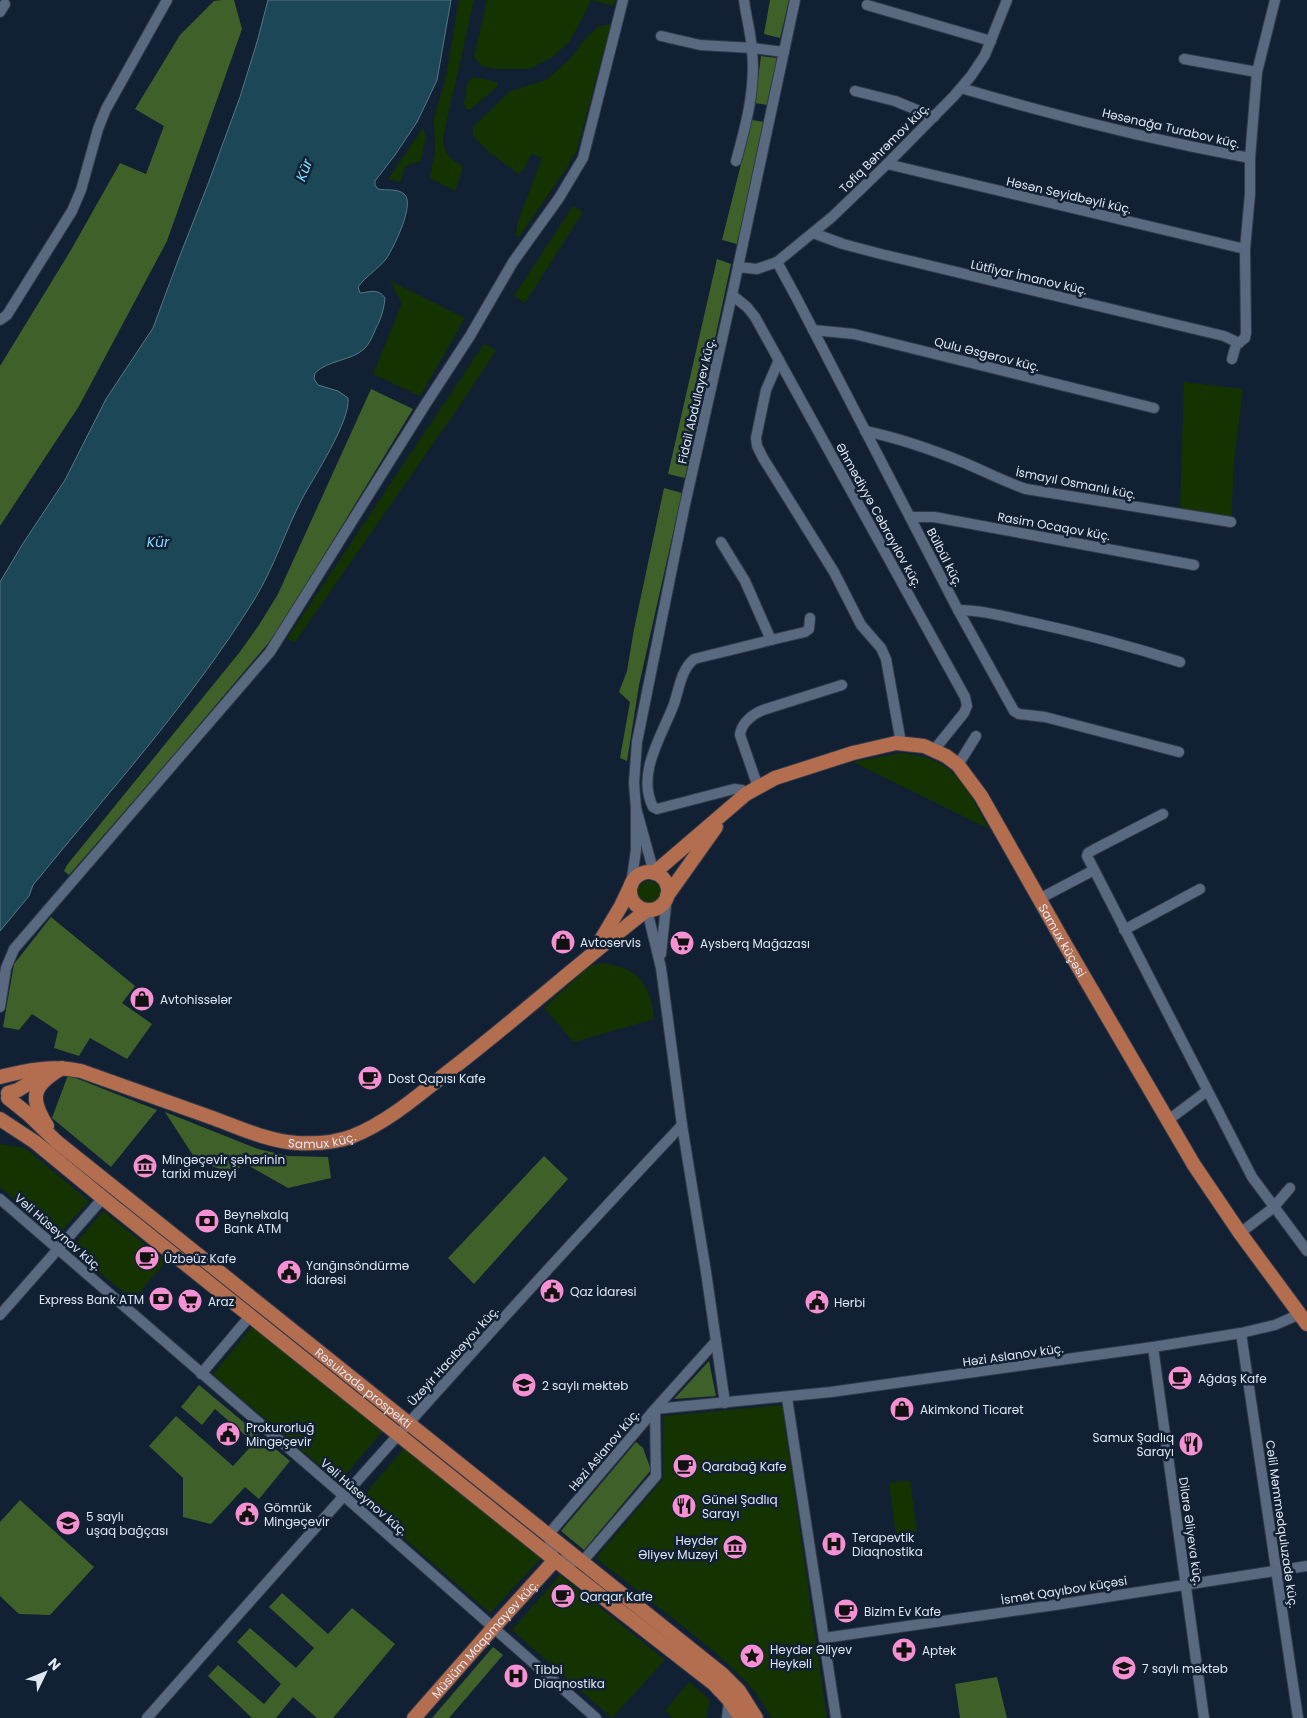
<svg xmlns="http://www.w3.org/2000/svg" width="1307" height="1718" viewBox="0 0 1307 1718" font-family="Poppins,sans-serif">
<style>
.green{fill:#153300}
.forest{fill:#3f6129}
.water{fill:#1b4757;stroke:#567786}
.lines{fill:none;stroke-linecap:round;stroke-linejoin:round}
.minor-casing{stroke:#323a4a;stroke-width:12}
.major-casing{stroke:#323a4a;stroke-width:16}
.minor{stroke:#59697f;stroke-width:10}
.major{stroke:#b36d4f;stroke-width:14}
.labels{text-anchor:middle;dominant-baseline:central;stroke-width:5;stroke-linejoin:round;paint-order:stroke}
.street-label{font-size:12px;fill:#dee7f4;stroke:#122033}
.poi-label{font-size:12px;fill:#dee7f4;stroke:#122033;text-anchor:start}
.water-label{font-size:14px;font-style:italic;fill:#83dbfe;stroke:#122033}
</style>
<rect width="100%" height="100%" fill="#122033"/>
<g class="green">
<path d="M 459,0 L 474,0 L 443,137 C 444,155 449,157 463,167 L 455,191 L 430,178 L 435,150 L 434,118 L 446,77 Z"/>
<path d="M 487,0 L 616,0 L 614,6 L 591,0 L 582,19 L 569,42 L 551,58 L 529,69 L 495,69 L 482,66 L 474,57 Z"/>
<path d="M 611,24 L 577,150 L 566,169 L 519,237 L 516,235 L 517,224 L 542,158 L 531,154 L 524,169 L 519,174 L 491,154 L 473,136 L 473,127 L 510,91 L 546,80 L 569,60 L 587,37 L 599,26 Z"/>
<path d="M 473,77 L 497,82 L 498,86 L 471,109 L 467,109 L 464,104 L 467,84 Z"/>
<path d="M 423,128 L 426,138 L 420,162 L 412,163 L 405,167 L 400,182 L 388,179 Z"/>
<path d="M 573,206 L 583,212 L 525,303 L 514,296 Z"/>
<path d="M 390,281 L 465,318 L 420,396 L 373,374 L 402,303 Z"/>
<path d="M 484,344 L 496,350 L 460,405 L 295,642 L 287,639 Z"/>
<path d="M 1184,382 L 1243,389 L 1234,463 L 1231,522 L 1180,510 Z"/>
<path d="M 902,753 C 954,757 967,788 989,829 L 853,762 Z"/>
<circle cx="649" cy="892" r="11"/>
<path d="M 600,963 C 637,966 650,983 654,1019 L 574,1042 L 544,1008 L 588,967 Z"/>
<path d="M 0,1144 L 25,1148 L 89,1201 L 56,1237 L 0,1187 Z"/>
<path d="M 103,1211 L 166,1261 L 133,1300 L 71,1249 Z"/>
<path d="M 252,1327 L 383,1431 L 339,1482 L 213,1374 Z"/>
<path d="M 782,1405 L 827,1718 L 771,1718 C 756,1682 705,1644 675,1620 C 648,1599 622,1578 596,1558 L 663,1479 L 663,1416 Z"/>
<path d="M 405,1447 L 542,1557 L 490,1613 L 360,1500 Z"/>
<path d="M 910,1480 L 917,1531 L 896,1534 L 889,1483 Z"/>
<path d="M 560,1575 L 665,1660 L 612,1718 L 512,1630 Z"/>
<path d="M 689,1682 L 710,1700 L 706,1718 L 673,1718 L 665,1711 Z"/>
</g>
<g class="forest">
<path d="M 222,0 L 234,0 L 242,29 L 167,241 L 79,406 L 0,526 L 0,366 L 71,250 L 120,163 L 146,174 L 164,126 L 135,109 L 180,35 L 214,1 Z"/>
<path d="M 770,0 L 789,0 L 780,38 L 764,34 Z"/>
<path d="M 761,56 L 777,58 L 767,105 L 755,103 Z"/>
<path d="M 752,120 L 764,122 L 737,244 L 722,240 Z"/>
<path d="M 717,259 L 731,264 L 685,478 L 668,474 Z"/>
<path d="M 371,389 L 413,409 L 276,634 L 176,752 L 69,875 L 64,871 L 67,865 L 239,653 L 259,625 L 278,594 Z"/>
<path d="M 664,488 L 682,493 L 639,685 L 627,761 L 620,758 L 630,702 L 619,692 L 627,671 L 634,629 Z"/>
<path d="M 51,917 L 135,986 L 122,1003 L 152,1024 L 127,1059 L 90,1038 L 79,1056 L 54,1048 L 58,1031 L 32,1014 L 19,1030 L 3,1027 L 14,964 Z"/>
<path d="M 68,1075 L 157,1110 L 111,1167 L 52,1118 Z"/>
<path d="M 165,1112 L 258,1149 L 288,1156 L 328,1157 L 331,1178 L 288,1188 L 244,1163 L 233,1174 L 196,1160 Z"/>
<path d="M 544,1156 L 568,1179 L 474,1284 L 448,1258 Z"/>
<path d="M 709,1361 L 716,1396 L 674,1399 Z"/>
<path d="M 199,1385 L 290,1461 L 259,1499 L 245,1487 L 211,1524 L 183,1517 L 183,1478 L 149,1446 L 176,1416 L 233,1466 L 254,1443 L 215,1409 L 202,1425 L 181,1407 Z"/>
<path d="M 636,1442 L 643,1448 L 651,1470 L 584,1550 L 561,1531 Z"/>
<path d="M 20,1500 L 94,1567 L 50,1615 L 19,1614 L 0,1596 L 0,1522 Z"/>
<path d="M 282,1593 L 328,1634 L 352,1608 L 395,1644 L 333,1718 L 317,1718 L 293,1697 L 276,1718 L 252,1718 L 208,1676 L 218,1665 L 264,1704 L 281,1684 L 237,1642 L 250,1628 L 296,1668 L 314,1648 L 269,1607 Z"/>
<path d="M 493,1647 L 503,1655 L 449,1718 L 432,1718 Z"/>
<path d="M 997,1677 L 1007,1718 L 960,1718 L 955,1684 Z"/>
</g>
<path class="water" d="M 268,0 L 451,0 L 437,80 L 430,95 L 417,122 L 395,155 L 375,181 L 375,185 L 378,189 C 386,191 397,188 404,194 C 416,203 393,249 386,259 C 378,269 365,277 358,287 L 360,293 C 370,292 378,288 385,298 C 384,309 381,319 376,328 C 373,335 370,343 364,349 C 351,361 328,360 315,373 L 314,379 L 318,385 L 338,391 L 348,398 C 351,420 314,477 303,497 C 285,531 274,568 254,600 C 192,700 112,788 38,879 L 33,885 L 29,896 L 0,931 L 0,582 L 22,545 L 65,480 L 106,399 L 153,328 L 179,258 L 208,184 L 240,97 L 257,42 Z"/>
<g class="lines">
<defs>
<g id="minor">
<path d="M 867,5 L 991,41"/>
<path d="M 0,12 L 5,4"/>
<path d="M 661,36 L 700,45 L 752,48 L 784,52"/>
<path d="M 1184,59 L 1257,72"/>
<path d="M 961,88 C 1056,116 1153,140 1250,158 L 1257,72 L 1275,0"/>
<path d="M 855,91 L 895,101 L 934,117"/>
<path d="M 736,161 C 746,125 756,88 752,50 C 751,33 746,17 744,0"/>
<path d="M 887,164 L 1245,249"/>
<path d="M 813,233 L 843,244 L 881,254 L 1224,336 L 1239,343"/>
<path d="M 777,262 L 796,297 L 958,610 L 1014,711 L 1019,714 L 1045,717 L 1179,752"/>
<path d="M 738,267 L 757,269 L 777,262 L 832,217 L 887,164 L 954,96 L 971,76 L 985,55 L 1007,0"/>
<path d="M 732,295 L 747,307 L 755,317 L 965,697 L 967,706 L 964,713 L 934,750"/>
<path d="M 0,320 L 7,315 L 72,211 L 81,190 L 98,129 L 106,109 L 167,0"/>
<path d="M 813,330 L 854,334 L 1154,408"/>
<path d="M 1232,359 L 1236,345 L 1245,338 L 1246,333 L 1245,249 L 1250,194 L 1250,158"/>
<path d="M 779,360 L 766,390 L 756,438 L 757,446 L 763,458 L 834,572 L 861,625 L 881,648 L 886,659 L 901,743"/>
<path d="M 865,431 C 899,438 933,450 965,463 C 986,472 1005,482 1026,489 L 1231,522"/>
<path d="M 910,517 L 934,517 L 1194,565"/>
<path d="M 721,542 L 745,581 L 771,640 L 694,659 C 681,670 679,689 674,704 C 662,736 636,773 653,807 L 657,809 L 734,789 L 742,790 L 746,794"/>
<path d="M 958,610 C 983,610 1006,617 1030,622 C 1081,633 1130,646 1180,662"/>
<path d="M 771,640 L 805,632 L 809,629 L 810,618"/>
<path d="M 958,765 L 976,736"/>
<path d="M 758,787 L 740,735 C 741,723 753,714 763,710 L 842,685"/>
<path d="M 636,808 L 634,783 L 637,742 L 684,509 L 732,295 L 795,0"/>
<path d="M 1163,814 L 1095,849 L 1088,853 L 1087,856 L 1252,1177 L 1307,1251"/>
<path d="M 631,885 L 636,850 L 636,808 L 654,873"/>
<path d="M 1039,899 L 1094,870"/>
<path d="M 647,910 L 661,968 L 682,1125 L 706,1272 L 725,1403"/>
<path d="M 1124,930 L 1200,889"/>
<path d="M 661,954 L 667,896"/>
<path d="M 0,1007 L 6,968 L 14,949 L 270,652 L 425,405 L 470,336 L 513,262 L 559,198 L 583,158 L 623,0"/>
<path d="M 1167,1121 L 1207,1091"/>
<path d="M 0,1199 L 344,1496 L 596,1718"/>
<path d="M 1240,1233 L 1273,1208 L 1290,1188"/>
<path d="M 0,1315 L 103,1198"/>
<path d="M 1241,1333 L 1298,1718"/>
<path d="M 716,1341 L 655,1409 L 548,1535 L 555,1560 L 582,1562 L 656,1476 L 655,1409 L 831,1392 L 1153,1347 L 1241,1333 L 1275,1325 L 1300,1314"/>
<path d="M 1153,1347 L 1204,1718"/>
<path d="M 201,1374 L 250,1316"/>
<path d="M 787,1398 L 836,1718"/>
<path d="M 824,1638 L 1055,1605 L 1307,1566"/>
<path d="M 147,1718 C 323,1519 499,1319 682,1125"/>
<path d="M 727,1718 L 729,1700"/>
</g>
<g id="major">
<circle cx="649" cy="891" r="19"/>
<path id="s1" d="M 654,873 L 746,794 L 775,778 L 853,753 L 896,743 L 924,746 L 946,756 L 958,765 L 981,796 L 1062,939 L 1194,1165 L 1240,1233 L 1307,1324"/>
<path d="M 667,896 L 716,827"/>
<path d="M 599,943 L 621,906 L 631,885"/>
<path id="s2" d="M 0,1077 C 27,1070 54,1065 81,1071 C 124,1086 167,1102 210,1117 C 238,1127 267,1141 297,1143 C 315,1144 335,1143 353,1136 C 390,1121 421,1093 453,1068 C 519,1017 581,961 647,910"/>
<path d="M 8,1093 L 18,1090 L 47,1072"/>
<path id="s3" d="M 8,1098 L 28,1114 L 57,1142 L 722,1674 L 739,1691 L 756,1718"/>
<path d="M 0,1119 L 35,1142 L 103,1198 L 555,1560 L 714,1684 L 729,1700 L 741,1718"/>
<path d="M 47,1126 C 29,1097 32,1086 62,1068"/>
<path id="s4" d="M 414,1718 L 494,1627 L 555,1560"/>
</g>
</defs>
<use href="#minor" class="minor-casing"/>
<use href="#major" class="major-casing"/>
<use href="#minor" class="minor"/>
<use href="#major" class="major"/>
</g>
<defs>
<symbol id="shop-disc" viewBox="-11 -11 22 22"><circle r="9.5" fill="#f591d2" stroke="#122033"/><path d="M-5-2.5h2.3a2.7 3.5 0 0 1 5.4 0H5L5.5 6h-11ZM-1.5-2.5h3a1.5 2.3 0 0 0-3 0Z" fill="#111"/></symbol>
<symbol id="supermarket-disc" viewBox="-11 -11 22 22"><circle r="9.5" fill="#f591d2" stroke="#122033"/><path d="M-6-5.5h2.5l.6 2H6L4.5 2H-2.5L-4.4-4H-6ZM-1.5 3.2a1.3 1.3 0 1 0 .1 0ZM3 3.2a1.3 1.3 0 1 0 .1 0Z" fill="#111"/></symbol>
<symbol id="cafe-disc" viewBox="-11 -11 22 22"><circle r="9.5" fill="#f591d2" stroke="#122033"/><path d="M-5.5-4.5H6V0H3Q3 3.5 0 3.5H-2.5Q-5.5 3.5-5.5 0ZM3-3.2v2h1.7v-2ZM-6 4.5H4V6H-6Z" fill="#111"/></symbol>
<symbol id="museum-disc" viewBox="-11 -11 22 22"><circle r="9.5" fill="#f591d2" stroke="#122033"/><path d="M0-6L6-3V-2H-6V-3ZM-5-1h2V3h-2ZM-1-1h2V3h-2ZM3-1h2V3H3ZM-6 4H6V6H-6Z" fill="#111"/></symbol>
<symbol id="bank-disc" viewBox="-11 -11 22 22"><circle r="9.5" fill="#f591d2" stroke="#122033"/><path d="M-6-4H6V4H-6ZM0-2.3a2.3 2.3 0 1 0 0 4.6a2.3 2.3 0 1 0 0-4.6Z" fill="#111"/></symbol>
<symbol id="civic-disc" viewBox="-11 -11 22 22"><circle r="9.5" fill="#f591d2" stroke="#122033"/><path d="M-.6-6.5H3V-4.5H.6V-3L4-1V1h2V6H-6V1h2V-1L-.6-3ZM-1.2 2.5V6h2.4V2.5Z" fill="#111"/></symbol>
<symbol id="school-disc" viewBox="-11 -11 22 22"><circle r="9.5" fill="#f591d2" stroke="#122033"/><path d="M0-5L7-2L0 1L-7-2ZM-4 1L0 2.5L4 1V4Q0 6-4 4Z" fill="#111"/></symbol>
<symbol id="restaurant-disc" viewBox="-11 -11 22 22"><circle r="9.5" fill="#f591d2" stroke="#122033"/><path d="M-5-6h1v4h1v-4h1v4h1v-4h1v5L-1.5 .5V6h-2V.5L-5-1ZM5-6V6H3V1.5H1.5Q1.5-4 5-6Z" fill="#111"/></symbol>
<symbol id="hospital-disc" viewBox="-11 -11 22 22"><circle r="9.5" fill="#f591d2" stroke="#122033"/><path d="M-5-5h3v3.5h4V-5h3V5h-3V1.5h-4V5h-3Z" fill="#111"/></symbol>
<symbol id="pharmacy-disc" viewBox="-11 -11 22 22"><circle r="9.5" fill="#f591d2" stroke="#122033"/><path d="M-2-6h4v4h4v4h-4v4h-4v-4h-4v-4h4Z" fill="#111"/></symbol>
<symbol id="sight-disc" viewBox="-11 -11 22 22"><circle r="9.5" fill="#f591d2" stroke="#122033"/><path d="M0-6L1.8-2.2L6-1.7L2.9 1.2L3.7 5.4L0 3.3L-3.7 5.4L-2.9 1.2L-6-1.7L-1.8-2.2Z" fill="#111"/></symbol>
</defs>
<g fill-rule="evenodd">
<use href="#shop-disc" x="549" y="928" width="28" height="28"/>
<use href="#supermarket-disc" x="668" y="929" width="28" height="28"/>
<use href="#shop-disc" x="128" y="985" width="28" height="28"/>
<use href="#cafe-disc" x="356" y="1064" width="28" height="28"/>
<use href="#museum-disc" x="131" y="1152" width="28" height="28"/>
<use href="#bank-disc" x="193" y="1207" width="28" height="28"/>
<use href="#cafe-disc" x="133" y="1244" width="28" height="28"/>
<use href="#civic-disc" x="275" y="1258" width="28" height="28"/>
<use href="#civic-disc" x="538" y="1277" width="28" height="28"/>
<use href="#bank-disc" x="147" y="1285" width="28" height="28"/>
<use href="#supermarket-disc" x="176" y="1287" width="28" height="28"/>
<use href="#civic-disc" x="803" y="1288" width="28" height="28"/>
<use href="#cafe-disc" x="1166" y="1364" width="28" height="28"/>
<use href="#school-disc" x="510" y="1371" width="28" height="28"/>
<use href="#shop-disc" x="888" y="1395" width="28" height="28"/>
<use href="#civic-disc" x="214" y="1420" width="28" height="28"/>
<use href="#restaurant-disc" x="1177" y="1430" width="28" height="28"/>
<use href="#cafe-disc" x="671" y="1452" width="28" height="28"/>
<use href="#restaurant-disc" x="670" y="1492" width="28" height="28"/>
<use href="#civic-disc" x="233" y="1500" width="28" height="28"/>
<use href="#school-disc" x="54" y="1509" width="28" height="28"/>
<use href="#hospital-disc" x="820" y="1530" width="28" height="28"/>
<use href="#museum-disc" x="721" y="1533" width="28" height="28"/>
<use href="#cafe-disc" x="549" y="1582" width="28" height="28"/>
<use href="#cafe-disc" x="832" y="1597" width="28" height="28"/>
<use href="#pharmacy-disc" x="890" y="1636" width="28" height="28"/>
<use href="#sight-disc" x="738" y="1642" width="28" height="28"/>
<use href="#school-disc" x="1110" y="1654" width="28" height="28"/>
<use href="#hospital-disc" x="502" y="1662" width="28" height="28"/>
</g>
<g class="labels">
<g class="street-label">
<text transform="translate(1171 128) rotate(13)">Həsənağa Turabov küç.</text>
<text transform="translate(884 148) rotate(-45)">Tofiq Bəhrəmov küç.</text>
<text transform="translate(1069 195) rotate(13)">Həsən Seyidbəyli küç.</text>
<text transform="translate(1029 277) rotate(13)">Lütfiyar İmanov küç.</text>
<text transform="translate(987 354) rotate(14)">Qulu Əsgərov küç.</text>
<text transform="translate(696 401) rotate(-77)">Fidail Abdullayev küç.</text>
<text transform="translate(1076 483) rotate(11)">İsmayıl Osmanlı küç.</text>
<text transform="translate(879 515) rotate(61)">Əhmədiyyə Cəbrayılov küç.</text>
<text transform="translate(1054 526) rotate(10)">Rasim Ocaqov küç.</text>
<text transform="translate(945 557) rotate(63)">Bülbül küç.</text>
<text stroke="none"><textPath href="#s1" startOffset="552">Samux küçəsi</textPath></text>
<text stroke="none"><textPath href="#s2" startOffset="335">Samux küç.</textPath></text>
<text transform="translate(58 1232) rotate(41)">Vəli Hüseynov küç.</text>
<text transform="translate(1013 1355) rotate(-8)">Həzi Aslanov küç.</text>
<text transform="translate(453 1356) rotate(-48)">Üzeyir Hacıbəyov küç.</text>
<text stroke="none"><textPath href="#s3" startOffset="459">Rəsulzadə prospekti</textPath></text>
<text transform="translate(604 1450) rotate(-50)">Həzi Aslanov küç.</text>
<text transform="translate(364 1497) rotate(41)">Vəli Hüseynov küç.</text>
<text transform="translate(1282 1524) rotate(82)">Cəlil Məmmədquluzadə küç.</text>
<text transform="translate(1191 1531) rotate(82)">Dilarə Əliyeva küç.</text>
<text transform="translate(1064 1590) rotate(-9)">İsmət Qayıbov küçəsi</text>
<text stroke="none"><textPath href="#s4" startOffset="106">Müslüm Maqomayev küç.</textPath></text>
</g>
<g class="poi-label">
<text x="580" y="942">Avtoservis</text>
<text x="700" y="943">Aysberq Mağazası</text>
<text x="160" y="999">Avtohissələr</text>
<text x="388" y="1078">Dost Qapısı Kafe</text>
<text x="162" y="1159">Mingəçevir şəhərinin<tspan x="162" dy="14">tarixi muzeyi</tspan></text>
<text x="224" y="1214">Beynəlxalq<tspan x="224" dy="14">Bank ATM</tspan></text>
<text x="164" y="1258">Üzbəüz Kafe</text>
<text x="306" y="1265">Yanğınsöndürmə<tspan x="306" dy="14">İdarəsi</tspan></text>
<text x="570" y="1291">Qaz İdarəsi</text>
<text x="144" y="1299" text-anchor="end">Express Bank ATM</text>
<text x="208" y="1301">Araz</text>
<text x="834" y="1302">Hərbi</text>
<text x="1198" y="1378">Ağdaş Kafe</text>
<text x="542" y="1385">2 saylı məktəb</text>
<text x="920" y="1409">Akimkond Ticarət</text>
<text x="246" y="1427">Prokurorluğ<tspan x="246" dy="14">Mingəçevir</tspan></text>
<text x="1174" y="1437" text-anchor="end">Samux Şadlıq<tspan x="1174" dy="14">Sarayı</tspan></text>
<text x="702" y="1466">Qarabağ Kafe</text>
<text x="702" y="1499">Günel Şadlıq<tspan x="702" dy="14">Sarayı</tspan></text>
<text x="264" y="1507">Gömrük<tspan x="264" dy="14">Mingəçevir</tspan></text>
<text x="86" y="1516">5 saylı<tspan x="86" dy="14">uşaq bağçası</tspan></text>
<text x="852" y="1537">Terapevtik<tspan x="852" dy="14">Diaqnostika</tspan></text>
<text x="718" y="1540" text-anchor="end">Heydər<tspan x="718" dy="14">Əliyev Muzeyi</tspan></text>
<text x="580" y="1596">Qarqar Kafe</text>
<text x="864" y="1611">Bizim Ev Kafe</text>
<text x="770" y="1649">Heydər Əliyev<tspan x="770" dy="14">Heykəli</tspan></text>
<text x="922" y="1650">Aptek</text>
<text x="1142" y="1668">7 saylı məktəb</text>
<text x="534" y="1669">Tibbi<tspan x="534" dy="14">Diaqnostika</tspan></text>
</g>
<g class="water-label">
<text transform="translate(304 170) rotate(-69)">Kür</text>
<text x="158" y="542">Kür</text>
</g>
</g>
<g transform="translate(45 1673) rotate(47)" stroke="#122033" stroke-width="4" paint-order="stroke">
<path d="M0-4L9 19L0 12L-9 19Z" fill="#dee7f4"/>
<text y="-8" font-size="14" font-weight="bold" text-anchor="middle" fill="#dee7f4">N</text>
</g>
</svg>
